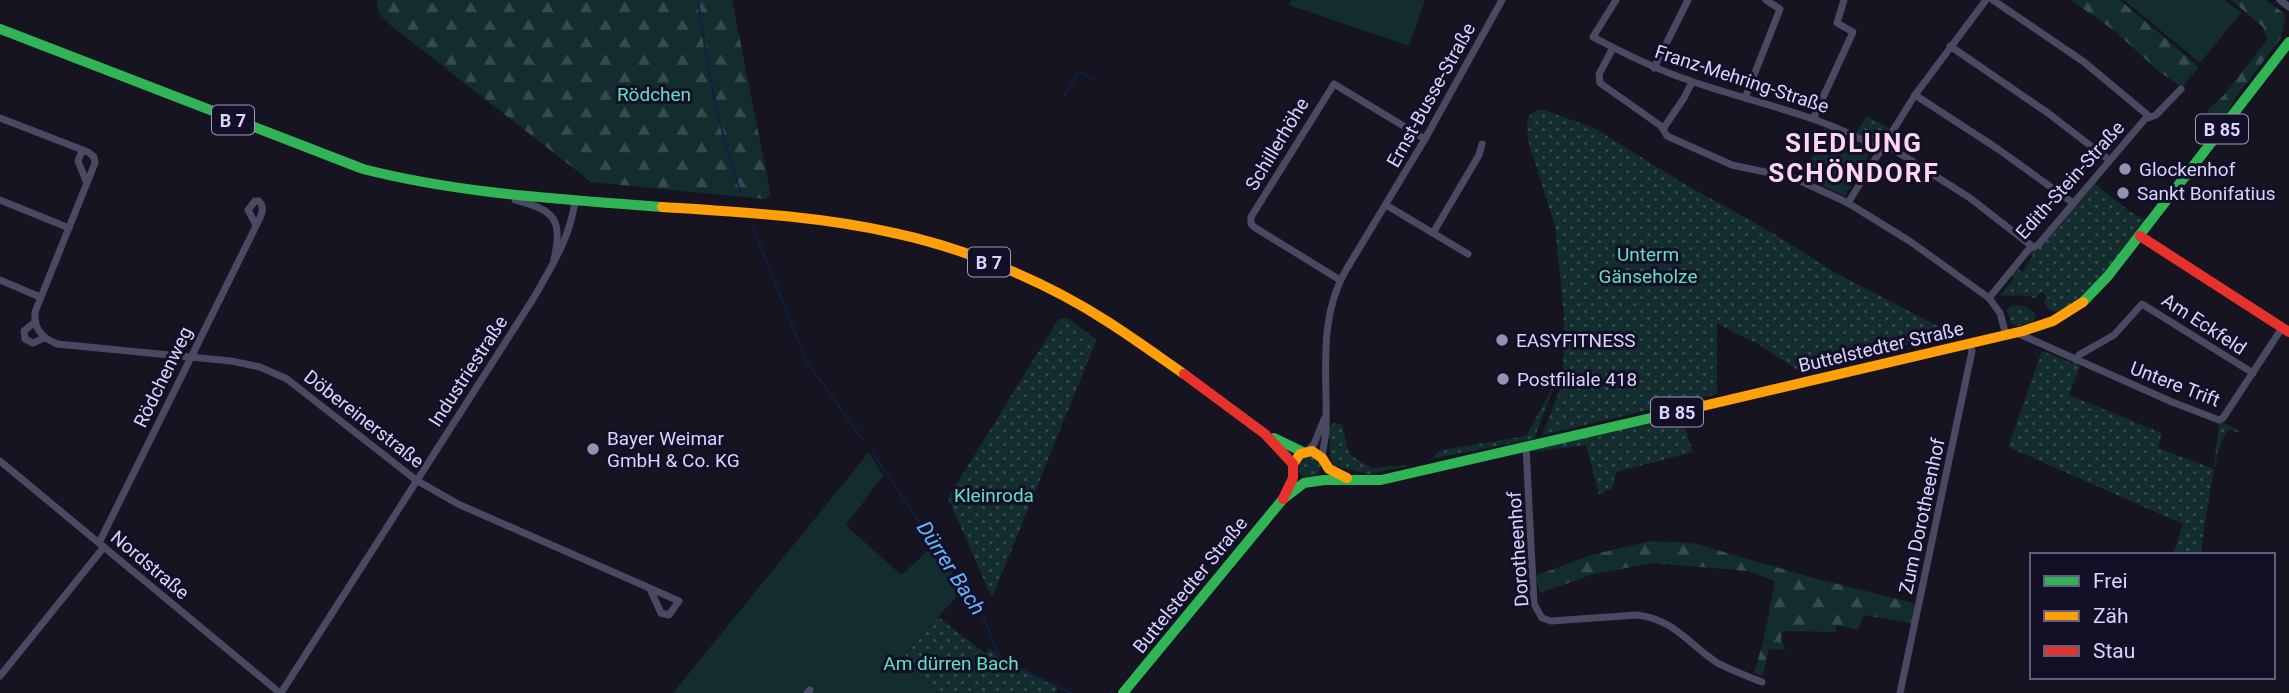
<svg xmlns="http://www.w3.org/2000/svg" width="2289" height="693" viewBox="0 0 2289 693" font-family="Roboto,sans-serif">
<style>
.grass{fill:url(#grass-dots)}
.forest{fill:url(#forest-firs)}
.park{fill:#132c2d}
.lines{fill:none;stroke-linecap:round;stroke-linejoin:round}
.stream{stroke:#0d2144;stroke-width:2}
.street{stroke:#4a4962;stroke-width:7}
.fast{stroke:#30b455;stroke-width:10}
.slow{stroke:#ff9f0a;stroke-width:10}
.jam{stroke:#e5322d;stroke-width:10}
.poi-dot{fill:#9591b1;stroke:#130f26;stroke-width:2.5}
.labels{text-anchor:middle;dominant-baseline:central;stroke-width:6;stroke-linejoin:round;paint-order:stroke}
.shield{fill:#130f26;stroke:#9e99be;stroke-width:2}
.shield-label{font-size:18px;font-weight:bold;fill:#d9d4ff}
.street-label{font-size:19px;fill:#d9d4ff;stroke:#130f26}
.park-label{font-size:19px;fill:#5fe0c0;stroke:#130f26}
.poi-label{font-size:19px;fill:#d9d4ff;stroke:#130f26;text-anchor:start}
.water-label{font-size:21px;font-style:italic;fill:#62b6ff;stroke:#130f26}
.district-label{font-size:26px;font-weight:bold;letter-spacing:2px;fill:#ffd6f0;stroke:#130f26}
</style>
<defs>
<pattern id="grass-dots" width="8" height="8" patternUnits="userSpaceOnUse" patternTransform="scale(1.75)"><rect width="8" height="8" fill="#132c2d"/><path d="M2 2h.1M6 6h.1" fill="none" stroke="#354a4c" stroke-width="1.8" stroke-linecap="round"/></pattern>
<pattern id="forest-firs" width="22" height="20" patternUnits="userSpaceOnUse" patternTransform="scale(1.75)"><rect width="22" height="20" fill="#132c2d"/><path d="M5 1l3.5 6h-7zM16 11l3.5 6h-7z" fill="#354a4c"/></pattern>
</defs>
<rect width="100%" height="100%" fill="#161421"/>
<g class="grass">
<path d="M 1536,110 L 1544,110 L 1594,128 L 1681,182 L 1771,232 L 1834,272 L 1953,334 L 1798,370 L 1756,343 L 1717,324 L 1717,394 L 1542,435 L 1563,382 L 1564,315 L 1555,226 L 1528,140 L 1527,121 L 1530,115 Z"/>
<path d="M 1867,116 L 1890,129 L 1882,141 L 1875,142 L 1856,133 Z"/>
<path d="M 2094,183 L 2129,211 L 2146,220 C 2122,250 2092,301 2055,312 L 2048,309 L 2044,301 L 2048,297 L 2042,292 L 2035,298 C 2020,293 2009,298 1996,294 L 2001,294 L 2015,277 L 2011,275 L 2017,268 L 2023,272 L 2033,255 L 2029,254 Z"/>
<path d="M 2017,305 C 2025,306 2033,309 2036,317 L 2033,322 L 2018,326 L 2011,323 L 2007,310 L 2011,306 Z"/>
<path d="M 1068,318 L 1093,337 L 1096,341 L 992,598 L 948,498 L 1058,320 Z"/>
<path d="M 2042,351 L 2080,366 L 2069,395 L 2162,433 L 2158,448 L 2214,469 L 2219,420 L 2242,433 L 2229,430 C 2214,441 2205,531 2200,555 L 2173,555 L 2183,524 L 2008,447 Z"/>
<path d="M 1556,381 L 1534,439 L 1431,459 L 1441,450 L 1526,436 Z"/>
<path d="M 1681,416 L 1693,452 L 1616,472 L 1612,489 L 1599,494 L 1586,445 L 1533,452 L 1534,449 Z"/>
<path d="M 1334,423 L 1342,424 L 1349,454 L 1371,468 L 1413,465 L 1368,474 L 1335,466 L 1330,457 L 1330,439 L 1328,438 L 1330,426 Z"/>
<circle cx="1309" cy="467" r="11"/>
<path d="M 938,617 L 985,653 L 990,649 L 1005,663 L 1053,684 L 1058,689 L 1055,693 L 941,693 L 901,660 Z"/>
</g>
<g class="forest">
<path d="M 378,0 L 732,0 L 771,196 L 764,199 L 591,182 L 389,24 C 382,17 375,11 378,0 Z"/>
<path d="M 2071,0 L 2120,0 L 2199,67 L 2182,87 L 2158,71 L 2116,32 Z"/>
<path d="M 2231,0 L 2266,0 L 2286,15 L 2281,38 L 2236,97 L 2226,116 L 2210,137 L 2207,111 L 2224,95 L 2267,40 L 2263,27 Z"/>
<path d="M 1651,541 L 1693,543 L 1810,577 L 1917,604 L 1912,623 L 1864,615 L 1858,630 L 1836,625 L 1836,632 L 1782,631 L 1781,640 L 1786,650 L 1769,649 L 1763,674 L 1759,675 L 1754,672 L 1763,643 L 1775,581 L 1748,571 L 1652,563 L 1591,575 L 1540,593 L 1535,576 L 1591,555 Z"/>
</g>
<g class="park">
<path d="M 1291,0 L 1425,0 L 1409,46 L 1289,5 Z"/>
<path d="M 2124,0 L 2225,0 L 2241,13 L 2200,63 Z"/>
<path d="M 1825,127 L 1869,151 C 1863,172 1856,177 1845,196 L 1804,177 Z"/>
<path d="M 869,452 L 883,476 L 846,525 L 901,575 L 932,547 L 964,588 L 901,659 L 941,693 L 673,693 Z"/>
</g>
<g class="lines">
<g class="stream">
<path d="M 698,0 C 707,65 718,128 740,190"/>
<path d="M 1064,96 L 1079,72 L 1093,79"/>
<path d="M 753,228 L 807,362 L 864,441"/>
<path d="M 873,453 L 932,541 L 977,602 L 998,653 L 1005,661 L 1071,693"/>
<path d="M 1110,693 L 1112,691"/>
</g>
<g class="street">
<path d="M 1616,0 L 1593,37 C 1625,54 1657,70 1691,81 C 1756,104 1820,114 1881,150"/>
<path d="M 1993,0 L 2084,62 L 2150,117"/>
<path d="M 2280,0 L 2289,7"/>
<path d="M 1950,46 L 2048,113 L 2109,160"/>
<path d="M 1613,48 L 1599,74 L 1600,83 L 1661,126 L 1667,136 L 1732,165 L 1794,178 L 1848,203 L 1911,242 L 1989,298 L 2000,313 L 2006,335"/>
<path d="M 1654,68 L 1688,0"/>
<path d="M 1915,95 L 1998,149 L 2073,203"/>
<path d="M 1745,98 L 1780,9 L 1766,0"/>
<path d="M 1814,117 L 1853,32 L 1837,23 L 1844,0"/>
<path d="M 0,118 L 88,152 L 94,157 L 95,163 L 35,312 C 34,329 41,337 57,344 L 231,361 L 260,367 L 287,379 L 416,480 L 458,504 L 679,601 L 669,615 L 661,613 L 650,589"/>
<path d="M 1663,129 L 1684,98 L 1692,82"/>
<path d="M 1885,144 L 1970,198 L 2033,247"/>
<path d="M 82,151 L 78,161 L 86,181"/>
<path d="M 0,200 L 69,228"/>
<path d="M 515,200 C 553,209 564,219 554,259"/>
<path d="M 1848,203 L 1915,95 L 1986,0"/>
<path d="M 1386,205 L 1468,254"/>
<path d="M 1433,233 L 1479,155 L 1482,144"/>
<path d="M 0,280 L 40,297"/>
<path d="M 1340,280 L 1254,227 L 1251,224 L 1251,217 L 1334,84 L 1425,139"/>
<path d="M 1989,298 L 2029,249 L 2038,245 L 2145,119 L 2156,115 L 2181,89"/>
<path d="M 35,322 L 24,331 L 25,339 L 33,343 L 44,338"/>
<path d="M 2017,333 L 2172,402 L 2219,420 L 2223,418 L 2282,328"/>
<path d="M 2076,360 L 2079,355 L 2114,335 L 2142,304 L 2253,373"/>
<path d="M 1526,447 L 1534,604 L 1542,618 L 1551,621 L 1637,615 C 1673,619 1688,643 1716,662 C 1730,670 1747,676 1762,682"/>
<path d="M 1307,451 L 1314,444 L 1325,417"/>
<path d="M 1322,458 C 1323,449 1325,440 1326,431 C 1328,376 1317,320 1346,270 L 1425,139 L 1502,0"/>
<path d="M 0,461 L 280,693"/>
<path d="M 99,543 L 259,220 C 262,213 265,208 259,201 L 255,201 L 248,210 L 256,225"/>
<path d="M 0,676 L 104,547"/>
<path d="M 281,693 L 533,299 C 551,267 570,239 575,201"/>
<path d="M 807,693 L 810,690"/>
<path d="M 1900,693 L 1972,351 L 1970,345"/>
</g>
<g class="fast">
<path d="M 0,29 L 363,169 C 461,194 561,199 662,207"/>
<path d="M 2083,302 L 2108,276 L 2289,42"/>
<path d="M 1274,438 L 1303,452"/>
<path d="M 1123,693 L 1283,499 L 1304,483 L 1324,480 L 1381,480 L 1690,409"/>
</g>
<g class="slow">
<path d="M 662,207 C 740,212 818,216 894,233 C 965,248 1044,281 1105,320 C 1132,337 1158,356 1184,374"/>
<path d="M 1690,409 L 2023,331 L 2053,321 L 2083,302"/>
<path d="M 1293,464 L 1300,454 L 1312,451 L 1322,458 L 1329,469 L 1347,478"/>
</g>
<g class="jam">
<path d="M 2140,236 L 2289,332"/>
<path d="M 1184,374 L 1265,434 L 1293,464 L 1293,478 L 1283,499"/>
</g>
</g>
<g class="poi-dot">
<circle cx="2125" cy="169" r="7"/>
<circle cx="2123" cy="193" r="7"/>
<circle cx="1502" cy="340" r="7"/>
<circle cx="1503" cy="379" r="7"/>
<circle cx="593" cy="449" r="7"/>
</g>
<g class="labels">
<g class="shield">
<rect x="212" y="105.5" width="42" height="29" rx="5"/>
<rect x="2196" y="114.5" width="52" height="29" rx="5"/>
<rect x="968" y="247.5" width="42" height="29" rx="5"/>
<rect x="1651" y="397.5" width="52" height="29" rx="5"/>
</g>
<g class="shield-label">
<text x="233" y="120">B 7</text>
<text x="2222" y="129">B 85</text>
<text x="989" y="262">B 7</text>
<text x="1677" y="412">B 85</text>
</g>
<g class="street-label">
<text transform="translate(1742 79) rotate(18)">Franz-Mehring-Straße</text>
<text transform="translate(1431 95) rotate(-61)">Ernst-Busse-Straße</text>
<text transform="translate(1277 144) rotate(-59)">Schillerhöhe</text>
<text transform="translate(2070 180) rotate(-48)">Edith-Stein-Straße</text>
<text transform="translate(2204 324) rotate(33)">Am Eckfeld</text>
<text transform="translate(1881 347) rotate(-13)">Buttelstedter Straße</text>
<text transform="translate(468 371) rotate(-57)">Industriestraße</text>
<text transform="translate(163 377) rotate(-64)">Rödchenweg</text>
<text transform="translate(2175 384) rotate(21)">Untere Trift</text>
<text transform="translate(364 419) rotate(38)">Döbereinerstraße</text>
<text transform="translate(1922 516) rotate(-78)">Zum Dorotheenhof</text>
<text transform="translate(1518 549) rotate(-94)">Dorotheenhof</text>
<text transform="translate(150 565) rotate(40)">Nordstraße</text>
<text transform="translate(1190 585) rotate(-51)">Buttelstedter Straße</text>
</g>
<g class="park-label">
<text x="654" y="94">Rödchen</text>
<text x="1648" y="254">Unterm<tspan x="1648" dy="22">Gänseholze</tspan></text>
<text x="994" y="495">Kleinroda</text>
<text x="951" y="663">Am dürren Bach</text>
</g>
<g class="poi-label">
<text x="2139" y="169">Glockenhof</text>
<text x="2137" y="193">Sankt Bonifatius</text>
<text x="1516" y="340">EASYFITNESS</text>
<text x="1517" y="379">Postfiliale 418</text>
<text x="607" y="438">Bayer Weimar<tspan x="607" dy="22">GmbH &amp; Co. KG</tspan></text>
</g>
<g class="water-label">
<text transform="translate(951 568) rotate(57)">Dürrer Bach</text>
</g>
<g class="district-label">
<text x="1854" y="143">SIEDLUNG<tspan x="1854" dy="30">SCHÖNDORF</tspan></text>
</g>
</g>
<rect x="2030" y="553" width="245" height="126" fill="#130f26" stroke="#625e7d" stroke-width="2"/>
<rect x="2044" y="576" width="35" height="10" fill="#30b455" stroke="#625e7d" stroke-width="2"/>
<text x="2093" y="588" font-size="21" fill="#d9d4ff">Frei</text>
<rect x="2044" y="611" width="35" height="10" fill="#ff9f0a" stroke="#625e7d" stroke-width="2"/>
<text x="2093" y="623" font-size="21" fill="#d9d4ff">Zäh</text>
<rect x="2044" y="646" width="35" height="10" fill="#e5322d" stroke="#625e7d" stroke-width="2"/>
<text x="2093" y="658" font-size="21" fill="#d9d4ff">Stau</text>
</svg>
